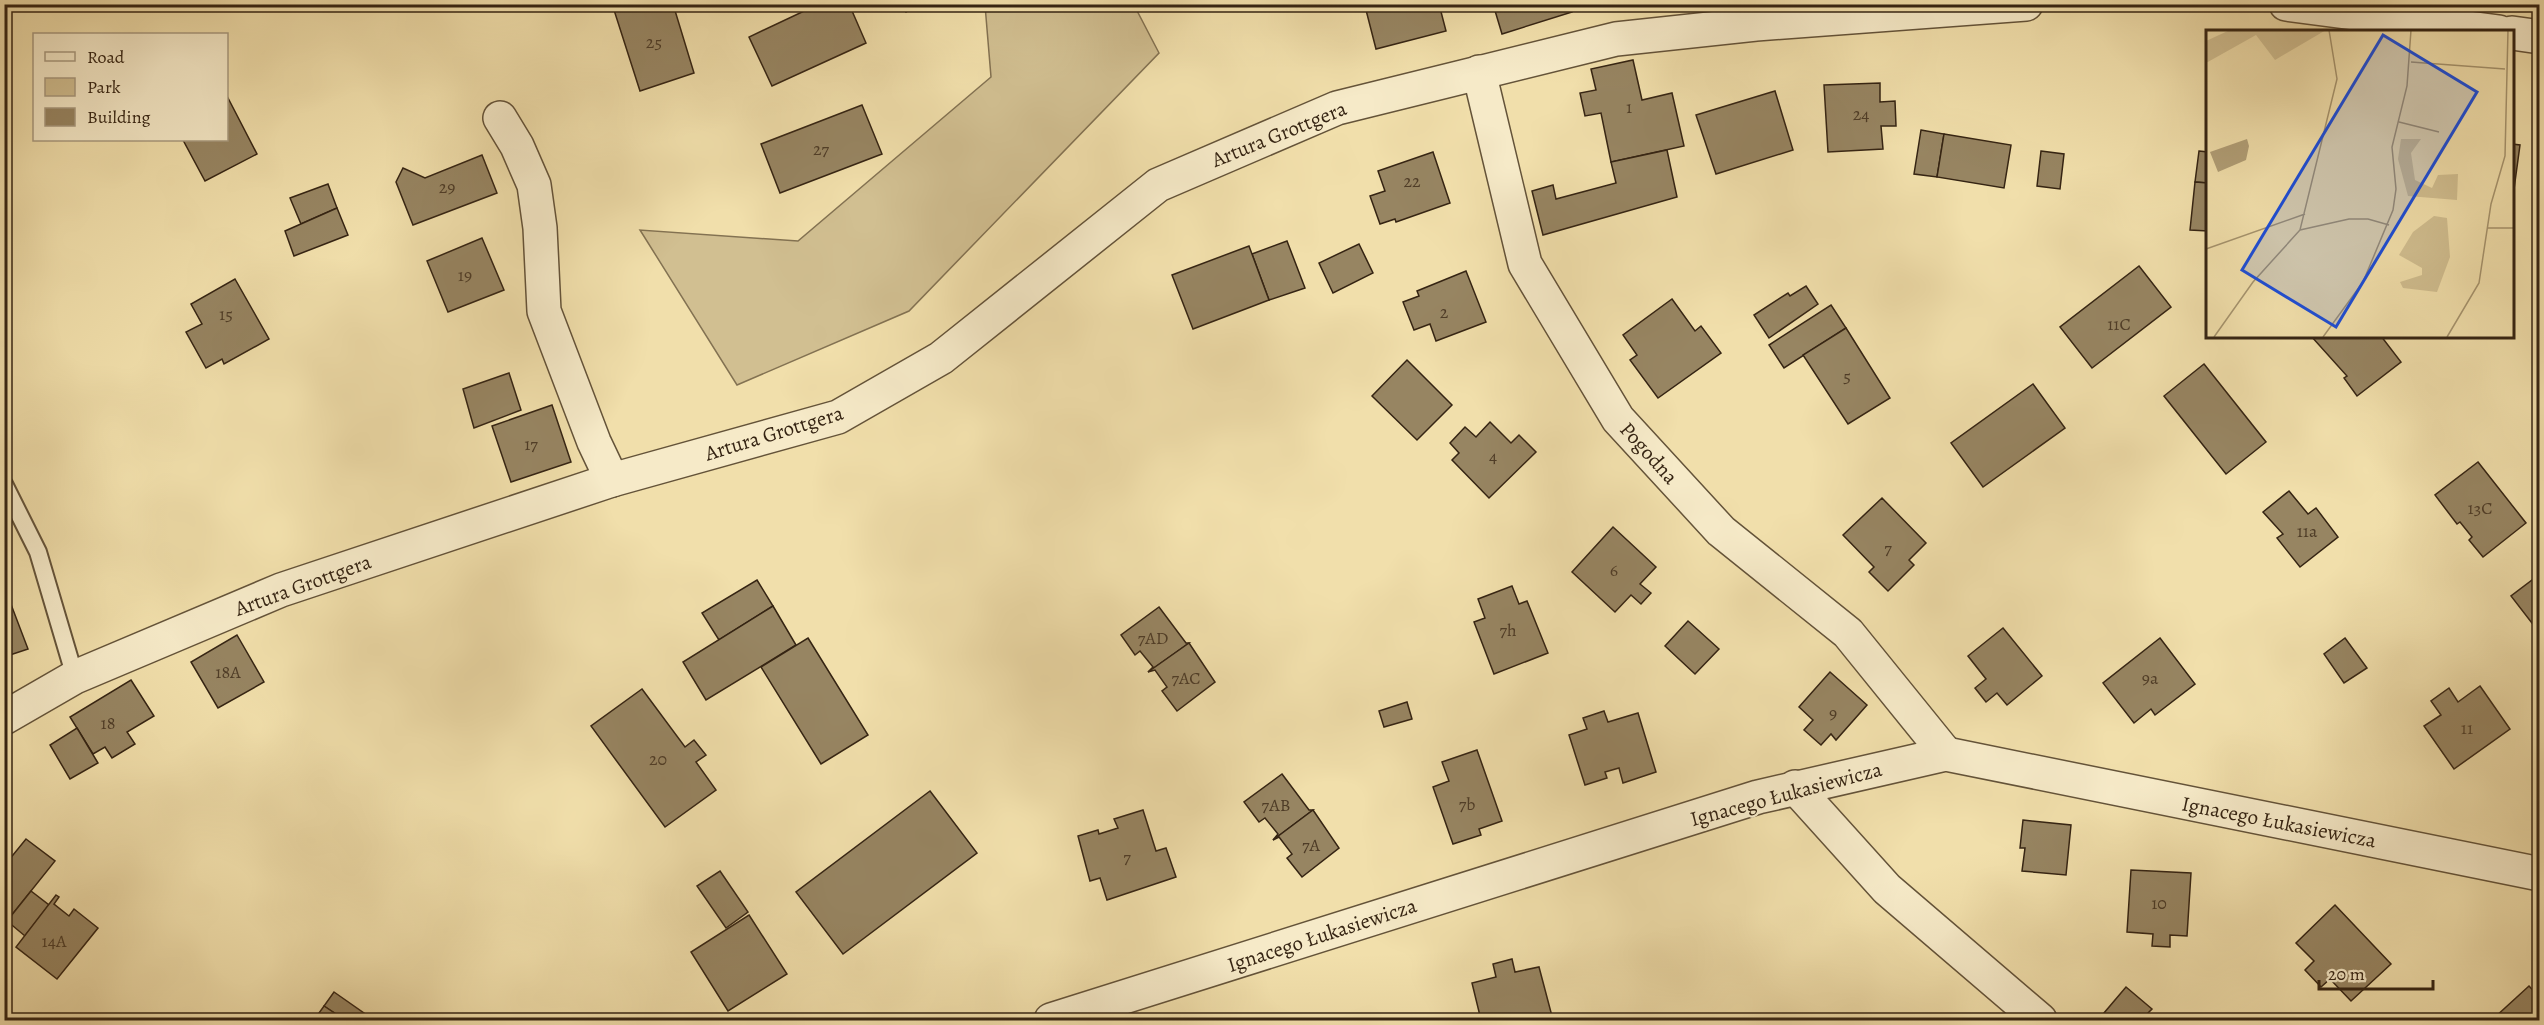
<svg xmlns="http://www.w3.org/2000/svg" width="2544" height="1025" viewBox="0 0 2544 1025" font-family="Alegreya,serif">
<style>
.green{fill:#d1bf91;stroke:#837252;stroke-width:1.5}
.building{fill:#978562;stroke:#352413;stroke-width:1.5}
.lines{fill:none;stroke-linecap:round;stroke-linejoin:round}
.lane-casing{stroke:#645339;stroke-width:20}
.street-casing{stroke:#645339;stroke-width:36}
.lane{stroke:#f6eac8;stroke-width:16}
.street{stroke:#f6eac8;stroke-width:33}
.labels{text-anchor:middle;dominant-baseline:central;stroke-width:4.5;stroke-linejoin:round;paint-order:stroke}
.number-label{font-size:18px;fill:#4e3c27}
.street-label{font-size:21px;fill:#352413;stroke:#f6eac8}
.inset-road{fill:none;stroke:#a6946e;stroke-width:1.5}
.view{fill:#1d4ed8;fill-opacity:0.15;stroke:#1d4ed8;stroke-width:3}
.inset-edge{fill:none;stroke:#352413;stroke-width:3}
</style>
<rect width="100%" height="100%" fill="#f1dfab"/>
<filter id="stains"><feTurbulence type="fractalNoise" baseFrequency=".00333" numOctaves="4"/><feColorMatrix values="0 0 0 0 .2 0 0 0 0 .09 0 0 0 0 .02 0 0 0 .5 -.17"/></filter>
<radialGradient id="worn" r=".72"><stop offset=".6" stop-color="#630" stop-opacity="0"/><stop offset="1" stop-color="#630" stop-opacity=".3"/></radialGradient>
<path class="green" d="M 985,5 L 1134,5 L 1159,53 L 909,311 L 737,385 L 640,230 L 798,241 L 991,77 Z"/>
<g class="building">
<path d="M 612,4 L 633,4 L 614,10 Z"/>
<path d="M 633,4 L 673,4 L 694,73 L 640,91 L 614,10 Z"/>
<path d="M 819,4 L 849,4 L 866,43 L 772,86 L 749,37 Z"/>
<path d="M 902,4 L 920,4 L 906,12 Z"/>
<path d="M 1387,4 L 1439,4 L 1446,31 L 1376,49 L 1366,10 Z"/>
<path d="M 1493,4 L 1570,4 L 1572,12 L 1502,34 Z"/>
<path d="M 1633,60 L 1642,100 L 1672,93 L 1684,146 L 1611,162 L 1601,113 L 1585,116 L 1580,93 L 1596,90 L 1591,69 Z"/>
<path d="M 1880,83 L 1880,102 L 1895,101 L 1896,126 L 1881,126 L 1883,149 L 1828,152 L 1824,85 Z"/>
<path d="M 1775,91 L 1793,150 L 1716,174 L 1696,115 Z"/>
<path d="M 227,96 L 257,154 L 205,181 L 183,140 L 226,140 Z"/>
<path d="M 862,105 L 882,154 L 780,193 L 761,144 Z"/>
<path d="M 1921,130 L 1944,134 L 1937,177 L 1914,174 Z"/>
<path d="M 1944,134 L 2011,145 L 2004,188 L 1937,177 Z"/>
<path d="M 2512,144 L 2520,145 L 2514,189 L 2512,188 Z"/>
<path d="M 1667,150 L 1677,197 L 1543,235 L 1532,191 L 1553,185 L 1556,199 L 1616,183 L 1611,162 Z"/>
<path d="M 2041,151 L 2064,154 L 2060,189 L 2037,186 Z"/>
<path d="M 2199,151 L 2208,152 L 2208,183 L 2195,182 Z"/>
<path d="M 1433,152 L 1450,203 L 1396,222 L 1395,219 L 1380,224 L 1370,196 L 1385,191 L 1378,171 Z"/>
<path d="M 482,155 L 497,193 L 413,225 L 396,182 L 403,168 L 425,178 Z"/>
<path d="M 2195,182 L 2208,183 L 2208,231 L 2190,230 Z"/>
<path d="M 328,184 L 337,208 L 301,224 L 290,198 Z"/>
<path d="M 337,208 L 348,235 L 294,256 L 285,231 Z"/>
<path d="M 482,238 L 504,290 L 448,312 L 427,261 Z"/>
<path d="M 1287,241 L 1305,288 L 1269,300 L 1252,254 Z"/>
<path d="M 1359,244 L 1373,273 L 1333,293 L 1319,263 Z"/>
<path d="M 1249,246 L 1269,300 L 1193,329 L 1172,275 Z"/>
<path d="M 2139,266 L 2171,307 L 2092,368 L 2060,327 Z"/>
<path d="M 1466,271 L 1486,322 L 1436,341 L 1430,324 L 1414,330 L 1403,302 L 1419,296 L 1417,291 Z"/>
<path d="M 235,279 L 269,339 L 224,364 L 222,359 L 206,368 L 186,332 L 202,324 L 191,304 Z"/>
<path d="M 1806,286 L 1818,304 L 1769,338 L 1754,315 L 1788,293 L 1790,296 Z"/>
<path d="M 1672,299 L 1695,331 L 1701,326 L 1721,353 L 1658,398 L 1630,360 L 1637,355 L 1623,335 Z"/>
<path d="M 1831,305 L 1846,328 L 1784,368 L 1769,345 Z"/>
<path d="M 1846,328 L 1890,398 L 1848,424 L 1803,355 Z"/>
<path d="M 2311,336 L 2381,336 L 2401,362 L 2357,396 L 2344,378 L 2347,376 Z"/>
<path d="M 1407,360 L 1452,405 L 1417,440 L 1372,396 Z"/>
<path d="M 2204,364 L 2266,442 L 2226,474 L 2164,396 Z"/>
<path d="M 509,373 L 521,410 L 474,428 L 463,389 Z"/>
<path d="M 2033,384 L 2065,428 L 1983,487 L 1951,443 Z"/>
<path d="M 552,405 L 571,462 L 511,482 L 492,426 Z"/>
<path d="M 1490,422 L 1511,443 L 1519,435 L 1536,452 L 1489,498 L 1452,460 L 1459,453 L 1450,443 L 1465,427 L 1476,437 Z"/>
<path d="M 2478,462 L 2526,523 L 2483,557 L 2469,540 L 2472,537 L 2460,522 L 2457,524 L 2435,495 Z"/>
<path d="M 2289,491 L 2308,514 L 2316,508 L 2338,537 L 2300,567 L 2277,538 L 2283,534 L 2263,512 Z"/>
<path d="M 1882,498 L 1926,543 L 1909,560 L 1914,565 L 1888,591 L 1869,572 L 1874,567 L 1843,535 Z"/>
<path d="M 1613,527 L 1656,567 L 1640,584 L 1651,593 L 1641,604 L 1631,595 L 1615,612 L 1572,572 Z"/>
<path d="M 2540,574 L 2540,627 L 2535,627 L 2511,596 Z"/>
<path d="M 757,580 L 773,606 L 719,640 L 702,613 Z"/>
<path d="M 4,586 L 28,649 L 4,657 Z"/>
<path d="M 1512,586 L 1519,604 L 1527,601 L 1548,653 L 1494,674 L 1474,622 L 1485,618 L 1478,599 Z"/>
<path d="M 773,606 L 796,645 L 706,700 L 683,662 Z"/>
<path d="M 1159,607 L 1186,643 L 1189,643 L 1148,672 L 1153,667 L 1140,651 L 1135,655 L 1121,635 Z"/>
<path d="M 1688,621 L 1719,649 L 1695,674 L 1665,646 Z"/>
<path d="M 2003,628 L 2042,676 L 2007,705 L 1997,693 L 1986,702 L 1975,688 L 1986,679 L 1968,656 Z"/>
<path d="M 237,635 L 264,682 L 218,708 L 191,662 Z"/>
<path d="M 808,638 L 868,735 L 821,764 L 761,667 Z"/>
<path d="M 2160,638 L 2195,684 L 2155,715 L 2151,709 L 2134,723 L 2103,683 Z"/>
<path d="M 2345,638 L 2367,668 L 2344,683 L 2324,654 Z"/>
<path d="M 1189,643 L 1215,682 L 1177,711 L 1162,691 L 1167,687 L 1155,670 L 1148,672 Z"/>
<path d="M 1830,672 L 1867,705 L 1836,740 L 1831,734 L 1821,745 L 1804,730 L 1813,720 L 1799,707 Z"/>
<path d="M 131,680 L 154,716 L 127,732 L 135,744 L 112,758 L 105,747 L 93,754 L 70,717 Z"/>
<path d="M 2480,686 L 2510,729 L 2454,769 L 2424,726 L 2441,715 L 2431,701 L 2449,688 L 2458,702 Z"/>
<path d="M 642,689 L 685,747 L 694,740 L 706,755 L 696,762 L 716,790 L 665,827 L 591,726 Z"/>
<path d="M 1407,702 L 1412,719 L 1384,727 L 1379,711 Z"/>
<path d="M 1604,711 L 1608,722 L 1638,713 L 1656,772 L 1623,783 L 1619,768 L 1605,772 L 1607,778 L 1585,785 L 1569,735 L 1587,729 L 1583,718 Z"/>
<path d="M 77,728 L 98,763 L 70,779 L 50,745 Z"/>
<path d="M 1477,750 L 1502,821 L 1479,829 L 1481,835 L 1453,844 L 1433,787 L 1449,781 L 1442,762 Z"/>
<path d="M 1282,774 L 1309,810 L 1313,810 L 1273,840 L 1278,834 L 1265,818 L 1259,822 L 1244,802 Z"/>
<path d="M 930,791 L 977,853 L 843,954 L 796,892 Z"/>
<path d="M 1143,810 L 1156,851 L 1166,848 L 1176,877 L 1107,900 L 1100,878 L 1090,881 L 1078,836 L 1098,830 L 1099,834 L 1118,828 L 1114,819 Z"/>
<path d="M 1313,810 L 1339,848 L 1302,877 L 1287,858 L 1292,854 L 1279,837 L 1273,840 Z"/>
<path d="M 2023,820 L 2071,825 L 2066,875 L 2022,871 L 2025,848 L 2020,848 Z"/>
<path d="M 26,839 L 55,861 L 7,921 L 4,919 L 4,866 Z"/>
<path d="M 2131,870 L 2191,873 L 2187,936 L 2170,935 L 2170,947 L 2152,946 L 2153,934 L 2127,932 Z"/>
<path d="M 720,871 L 748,912 L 726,928 L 697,886 Z"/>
<path d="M 31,891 L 49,905 L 25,936 L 7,921 Z"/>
<path d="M 56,895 L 59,897 L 54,904 L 69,916 L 74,909 L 98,928 L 57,979 L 16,947 Z"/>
<path d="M 2335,905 L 2391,964 L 2351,1001 L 2330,979 L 2321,987 L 2305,970 L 2314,961 L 2296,943 Z"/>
<path d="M 749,915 L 787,974 L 728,1011 L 691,952 Z"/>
<path d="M 1512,959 L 1515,972 L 1539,967 L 1553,1020 L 1481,1020 L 1472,983 L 1496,977 L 1493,964 Z"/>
<path d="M 2529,986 L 2540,998 L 2540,1007 L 2525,1020 L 2496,1020 L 2494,1018 Z"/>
<path d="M 2126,987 L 2152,1009 L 2141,1020 L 2113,1020 L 2104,1013 Z"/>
<path d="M 334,992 L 374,1020 L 345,1020 L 324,1006 Z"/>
<path d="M 324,1006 L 345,1020 L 314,1020 Z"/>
</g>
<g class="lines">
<defs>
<path id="lane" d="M 4,484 L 38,552 L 75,677"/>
<g id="street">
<path d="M 2286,4 L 2499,32"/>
<path d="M 2512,33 L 2540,37"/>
<path d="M 1479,72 L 1525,264 L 1618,419 L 1721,531 L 1848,633 L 1946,754"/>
<path d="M 500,118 L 517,146 L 534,185 L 540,228 L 544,311 L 594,442 L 612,480"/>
<path d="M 4,718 L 75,677 L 281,590 L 612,480 L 838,417 L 941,358 L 1158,185 L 1337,108 L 1616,39 L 1756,24 L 2026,4"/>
<path d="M 1795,787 L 1887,889 L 2040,1020"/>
<path d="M 1051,1020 L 1758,797 L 1946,754 L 2540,874"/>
</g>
</defs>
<use href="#lane" class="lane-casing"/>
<use href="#street" class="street-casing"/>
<use href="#lane" class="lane"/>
<use href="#street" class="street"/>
</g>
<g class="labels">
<g class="number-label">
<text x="654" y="42">25</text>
<text x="1629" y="107">1</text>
<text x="1861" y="114">24</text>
<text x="821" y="149">27</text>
<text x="1412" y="181">22</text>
<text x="447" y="187">29</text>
<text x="465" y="275">19</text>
<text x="1444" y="312">2</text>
<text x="226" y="314">15</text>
<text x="2119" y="324">11C</text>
<text x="1847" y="376">5</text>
<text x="531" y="444">17</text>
<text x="1493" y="456">4</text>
<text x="2480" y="508">13C</text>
<text x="2307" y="531">11a</text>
<text x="1888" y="548">7</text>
<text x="1614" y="570">6</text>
<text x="1508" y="630">7h</text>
<text x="1153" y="638">7AD</text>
<text x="228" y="672">18A</text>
<text x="1186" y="678">7AC</text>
<text x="2150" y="678">9a</text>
<text x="1833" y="713">9</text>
<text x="108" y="723">18</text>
<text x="2467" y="728">11</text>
<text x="658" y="759">20</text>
<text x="1467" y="804">7b</text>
<text x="1276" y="805">7AB</text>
<text x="1311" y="845">7A</text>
<text x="1127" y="857">7</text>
<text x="2159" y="903">10</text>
<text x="54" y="941">14A</text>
</g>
<g class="street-label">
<text transform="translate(1279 134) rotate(-22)">Artura Grottgera</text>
<text transform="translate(774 433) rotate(-17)">Artura Grottgera</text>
<text transform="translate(1649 453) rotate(48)">Pogodna</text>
<text transform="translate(303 585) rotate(-20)">Artura Grottgera</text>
<text transform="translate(1786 794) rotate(-15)">Ignacego Łukasiewicza</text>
<text transform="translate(2279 822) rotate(11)">Ignacego Łukasiewicza</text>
<text transform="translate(1322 935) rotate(-18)">Ignacego Łukasiewicza</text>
</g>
</g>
<g transform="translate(2206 30)">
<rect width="308" height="308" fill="#f1dfab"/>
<path d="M 24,0 L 120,0 L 69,30 L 50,5 L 0,33 L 0,11 ZM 195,109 L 215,109 L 205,123 L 209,150 L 226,158 L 232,145 L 252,144 L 251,170 L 202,166 L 192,129 ZM 228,186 L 241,188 L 244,227 L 231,262 L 197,258 L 194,252 L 216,245 L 216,238 L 193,225 L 207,202 Z" fill="#d1bf91"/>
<path d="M 41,109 L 43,116 L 40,130 L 12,142 L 4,122 Z" fill="#b19f77"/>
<path class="inset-road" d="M 205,32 L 299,39M 193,92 L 233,102M 282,198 L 308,198M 94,200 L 143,189 L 162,189 L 183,195M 0,219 L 99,184M 8,307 L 47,252 L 94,200 L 131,49 L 123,0M 117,307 L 157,252 L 187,180 L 190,159 L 186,117 L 201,56 L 205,0M 241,307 L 273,253 L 285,174 L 299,126 L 302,0"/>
<path class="view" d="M 177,5 L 271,62 L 130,297 L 36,240 Z"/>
<rect width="308" height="308" class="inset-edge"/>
</g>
<rect width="2544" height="1025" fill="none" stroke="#f1dfab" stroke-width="24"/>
<rect x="6" y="6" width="2532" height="1013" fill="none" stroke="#352413" stroke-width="3"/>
<rect x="12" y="12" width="2520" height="1001" fill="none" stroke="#352413" stroke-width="1.5"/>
<rect x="33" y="33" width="195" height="108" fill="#f6eac8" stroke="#a99b80" stroke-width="1.5"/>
<rect x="45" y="52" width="30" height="9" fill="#f6eac8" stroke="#a99b80" stroke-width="1.5"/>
<text x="87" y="63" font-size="18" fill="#352413">Road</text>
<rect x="45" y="78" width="30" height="18" fill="#d1bf91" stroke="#a99b80" stroke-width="1.5"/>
<text x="87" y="93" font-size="18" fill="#352413">Park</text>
<rect x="45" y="108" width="30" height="18" fill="#978562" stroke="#a99b80" stroke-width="1.5"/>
<text x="87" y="123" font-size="18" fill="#352413">Building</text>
<path d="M2319 980v9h114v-9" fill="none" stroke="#352413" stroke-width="3"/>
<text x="2328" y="980" font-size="18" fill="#352413" stroke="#f6eac8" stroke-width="4.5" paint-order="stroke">20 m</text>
<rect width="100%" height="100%" filter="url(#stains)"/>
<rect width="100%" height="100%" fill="url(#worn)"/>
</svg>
